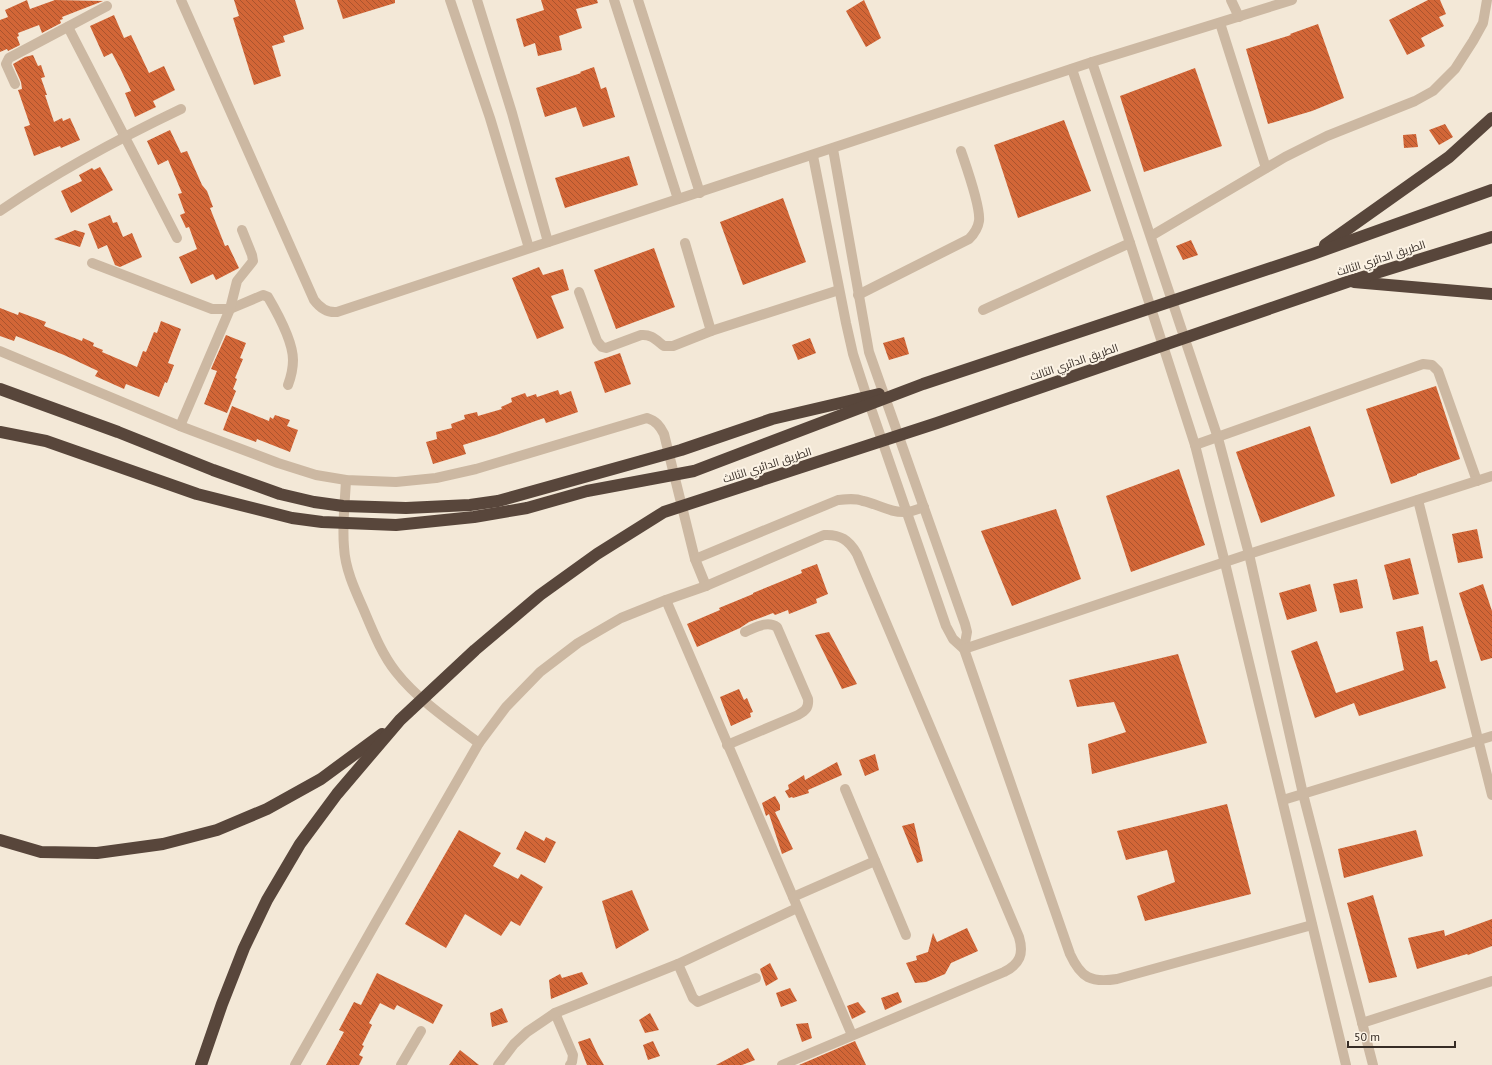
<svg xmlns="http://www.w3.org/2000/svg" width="1492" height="1065" viewBox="0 0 1492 1065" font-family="'PT Sans',Cairo,sans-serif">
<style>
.building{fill:url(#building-back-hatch)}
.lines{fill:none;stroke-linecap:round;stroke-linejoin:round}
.minor{stroke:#ccb8a2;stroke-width:10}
.highway{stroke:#58463b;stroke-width:12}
.labels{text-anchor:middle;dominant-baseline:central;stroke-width:4;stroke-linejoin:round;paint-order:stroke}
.street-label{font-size:11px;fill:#362c25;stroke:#fbf2e4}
</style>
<defs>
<pattern id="building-back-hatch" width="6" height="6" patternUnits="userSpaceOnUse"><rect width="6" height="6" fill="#d26637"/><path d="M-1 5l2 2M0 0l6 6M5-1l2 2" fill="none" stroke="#ab542e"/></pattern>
</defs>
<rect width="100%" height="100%" fill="#f3e8d7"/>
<g class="building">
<path d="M 27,0 L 30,9 L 55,0 L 103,1 L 62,17 L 63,19 L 60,20 L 61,23 L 42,33 L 39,25 L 18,33 L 19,36 L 17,37 L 20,45 L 8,51 L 7,49 L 0,52 L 0,20 L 8,17 L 5,10 Z"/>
<path d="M 234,0 L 295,0 L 304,29 L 283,36 L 285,42 L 272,46 L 281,76 L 254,85 L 233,18 L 239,16 Z"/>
<path d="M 337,0 L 395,0 L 395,3 L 343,19 Z"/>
<path d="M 541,0 L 597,0 L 598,3 L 576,9 L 582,28 L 559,36 L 562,50 L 538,56 L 535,43 L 524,47 L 516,19 L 544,10 Z"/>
<path d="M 864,0 L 881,38 L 866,47 L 846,11 Z"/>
<path d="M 1428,0 L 1440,0 L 1446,14 L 1439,17 L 1444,26 L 1421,38 L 1425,46 L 1407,55 L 1389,20 Z"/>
<path d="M 114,15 L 124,38 L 131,35 L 149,73 L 164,66 L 175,90 L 153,101 L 156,107 L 135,117 L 125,93 L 131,91 L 120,68 L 112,53 L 104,57 L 90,26 Z"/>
<path d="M 1318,24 L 1344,98 L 1312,111 L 1268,124 L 1246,49 L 1291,35 L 1290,34 Z"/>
<path d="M 33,55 L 38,66 L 41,65 L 45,77 L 41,78 L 47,95 L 45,95 L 54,122 L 62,118 L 63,121 L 70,118 L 80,140 L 61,148 L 60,146 L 34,156 L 24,127 L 30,125 L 18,90 L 22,89 L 21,82 L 13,64 L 25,57 Z"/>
<path d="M 594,67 L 601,89 L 606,87 L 615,117 L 583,127 L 576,107 L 545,117 L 536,88 L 581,73 L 580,72 Z"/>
<path d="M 1195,68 L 1222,146 L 1144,172 L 1120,96 Z"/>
<path d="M 1064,120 L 1091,191 L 1018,218 L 994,145 Z"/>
<path d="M 1445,124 L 1453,137 L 1439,145 L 1429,130 Z"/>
<path d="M 170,130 L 181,153 L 187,151 L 202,185 L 207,191 L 213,207 L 210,208 L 225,246 L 228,245 L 239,268 L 216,280 L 213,274 L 191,284 L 179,257 L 197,249 L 189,227 L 186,228 L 180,215 L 185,213 L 178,194 L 182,193 L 168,160 L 158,165 L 147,141 Z"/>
<path d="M 1416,134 L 1418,147 L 1404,148 L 1403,135 Z"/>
<path d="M 629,156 L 638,185 L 565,208 L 555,178 Z"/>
<path d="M 100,167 L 113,190 L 71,213 L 61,191 L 82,181 L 79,175 L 92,168 L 94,170 Z"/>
<path d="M 783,198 L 806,262 L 743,285 L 720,222 Z"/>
<path d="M 110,215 L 113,223 L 117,222 L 123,237 L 132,233 L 142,257 L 120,267 L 115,265 L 107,245 L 98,249 L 88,224 Z"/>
<path d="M 75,230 L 85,233 L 80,247 L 54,239 Z"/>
<path d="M 1191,240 L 1198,255 L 1183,260 L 1176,246 Z"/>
<path d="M 654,248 L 675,307 L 616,329 L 594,270 Z"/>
<path d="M 539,267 L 543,275 L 563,269 L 569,290 L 551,296 L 564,328 L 537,339 L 512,278 Z"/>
<path d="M 0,308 L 18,315 L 19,312 L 46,322 L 44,326 L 82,341 L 83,338 L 94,343 L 93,346 L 103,350 L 102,352 L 137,367 L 143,351 L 146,352 L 154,332 L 157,333 L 161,321 L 181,329 L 168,363 L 174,365 L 167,383 L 165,382 L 159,397 L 126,384 L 124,389 L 95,376 L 98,371 L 64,355 L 16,336 L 14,341 L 0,336 Z"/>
<path d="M 226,335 L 246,343 L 240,358 L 243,359 L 235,378 L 237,379 L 233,389 L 236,391 L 227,413 L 204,404 L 217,371 L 211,369 Z"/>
<path d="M 904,337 L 909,354 L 889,360 L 883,343 Z"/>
<path d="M 810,338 L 816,353 L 798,360 L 792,345 Z"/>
<path d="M 620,353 L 631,384 L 605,393 L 594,362 Z"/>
<path d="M 1436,386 L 1460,459 L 1417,474 L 1417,475 L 1391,484 L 1366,409 Z"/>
<path d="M 558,390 L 560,395 L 571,391 L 578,412 L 546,423 L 544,418 L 496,435 L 463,445 L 466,454 L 433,464 L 426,442 L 437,439 L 436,432 L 452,428 L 451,424 L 465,419 L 464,415 L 477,412 L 478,416 L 502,409 L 501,407 L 512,402 L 511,398 L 525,393 L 527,397 L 536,394 L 537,397 Z"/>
<path d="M 232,406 L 269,421 L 270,417 L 273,419 L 275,415 L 290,420 L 287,426 L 298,430 L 290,452 L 257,439 L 256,442 L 223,430 Z"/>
<path d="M 1310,426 L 1335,496 L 1261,523 L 1236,452 Z"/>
<path d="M 1179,469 L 1205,545 L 1131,572 L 1106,496 Z"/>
<path d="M 1056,509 L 1081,579 L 1012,606 L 981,531 Z"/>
<path d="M 1477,529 L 1483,558 L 1458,563 L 1452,534 Z"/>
<path d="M 1410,558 L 1419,594 L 1393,600 L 1384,565 Z"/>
<path d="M 817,564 L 828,594 L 816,599 L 817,603 L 789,614 L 788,610 L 775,615 L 773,613 L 749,622 L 740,628 L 697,647 L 687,624 L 720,610 L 719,608 L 753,594 L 753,593 L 802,573 L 801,570 Z"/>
<path d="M 1357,579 L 1363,608 L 1340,613 L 1333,584 Z"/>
<path d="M 1310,584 L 1317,611 L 1287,620 L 1279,593 Z"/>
<path d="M 1483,584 L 1492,611 L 1492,658 L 1481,661 L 1459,593 Z"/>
<path d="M 1423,626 L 1430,662 L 1437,660 L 1446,688 L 1359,716 L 1354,703 L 1315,718 L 1291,651 L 1317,641 L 1336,693 L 1404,670 L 1396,632 Z"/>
<path d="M 829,632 L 857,684 L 842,689 L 815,635 Z"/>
<path d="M 1178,654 L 1207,743 L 1092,774 L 1088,744 L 1126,732 L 1114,702 L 1077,707 L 1069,680 Z"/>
<path d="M 739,689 L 744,700 L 747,698 L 753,712 L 750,713 L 751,717 L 731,726 L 720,697 Z"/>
<path d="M 875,754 L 879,770 L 865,776 L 859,760 Z"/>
<path d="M 837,762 L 842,775 L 808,790 L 809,793 L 793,798 L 792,797 L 789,798 L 785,791 L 789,789 L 788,785 L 804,775 L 805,780 Z"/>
<path d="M 775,796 L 780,805 L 780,810 L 775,812 L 793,849 L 782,854 L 769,814 L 766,816 L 762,803 Z"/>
<path d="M 1227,804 L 1251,894 L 1145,921 L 1137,896 L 1175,882 L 1167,850 L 1126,860 L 1117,831 Z"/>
<path d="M 914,823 L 923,861 L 917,863 L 902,826 Z"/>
<path d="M 459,830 L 501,853 L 493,866 L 518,879 L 521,874 L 543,887 L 520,926 L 511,921 L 501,936 L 465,914 L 446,948 L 405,924 Z"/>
<path d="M 1416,830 L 1423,856 L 1344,878 L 1338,849 Z"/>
<path d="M 525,831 L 544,841 L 546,837 L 556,842 L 545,863 L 516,849 Z"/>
<path d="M 632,890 L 649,930 L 616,949 L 602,901 Z"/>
<path d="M 1373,895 L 1397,977 L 1369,983 L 1347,903 Z"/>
<path d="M 1492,919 L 1492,946 L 1468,955 L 1467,954 L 1417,969 L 1408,938 L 1444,930 L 1445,936 Z"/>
<path d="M 967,928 L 978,951 L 951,963 L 945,974 L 926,982 L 915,983 L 906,963 L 917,960 L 916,956 L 928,952 L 933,933 L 937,942 Z"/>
<path d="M 770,963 L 778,979 L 766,986 L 760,969 Z"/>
<path d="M 582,972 L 588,984 L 551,999 L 549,980 L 560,974 L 562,978 Z"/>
<path d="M 377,973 L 443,1005 L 433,1024 L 397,1005 L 394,1010 L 380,1003 L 369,1023 L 372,1025 L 362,1045 L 364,1046 L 359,1055 L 363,1057 L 359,1065 L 326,1065 L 344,1032 L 339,1030 L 354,1002 L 361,1005 Z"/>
<path d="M 790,988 L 797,1001 L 781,1007 L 776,993 Z"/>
<path d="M 898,992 L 902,1002 L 885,1010 L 881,998 Z"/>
<path d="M 858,1002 L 866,1012 L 852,1019 L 847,1006 Z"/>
<path d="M 502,1008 L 508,1022 L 492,1027 L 490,1013 Z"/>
<path d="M 650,1013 L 659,1030 L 645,1033 L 639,1020 Z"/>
<path d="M 808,1023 L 812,1038 L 802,1042 L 796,1024 Z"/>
<path d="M 590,1038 L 598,1055 L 604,1065 L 587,1065 L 578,1042 Z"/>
<path d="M 653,1041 L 660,1056 L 648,1060 L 643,1045 Z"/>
<path d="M 855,1041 L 866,1065 L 799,1065 Z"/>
<path d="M 748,1048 L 755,1060 L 742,1065 L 716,1065 Z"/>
<path d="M 460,1050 L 479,1065 L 449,1065 Z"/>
</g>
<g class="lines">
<g class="minor">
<path d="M 181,0 L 314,300 C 320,308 327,313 337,312 L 1092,62 L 1292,0"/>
<path d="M 450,0 L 490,118 L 529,248"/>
<path d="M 477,0 L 512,113 L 548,242"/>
<path d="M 614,0 L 678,199"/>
<path d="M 638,0 L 700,193"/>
<path d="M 1231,0 L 1239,17"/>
<path d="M 1220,23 L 1266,168"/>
<path d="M 68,27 L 177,238"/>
<path d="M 1092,62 L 1218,438 L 1249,554 L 1303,794 L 1373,1065"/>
<path d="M 1072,69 L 1130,243 L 1195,445 L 1225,563 L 1346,1065"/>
<path d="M 15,84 L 6,64 L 9,58 L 107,6"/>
<path d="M 833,149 L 869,352 L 965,624 L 967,632 L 964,649"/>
<path d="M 813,156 L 846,323 L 853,354 L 866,394 L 946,626 L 953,639 L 964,649 L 1070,954 C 1081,978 1091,983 1117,979 L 1312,925"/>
<path d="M 0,211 C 58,171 118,139 181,109"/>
<path d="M 1151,236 L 1285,157 L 1327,136 L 1415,101 L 1433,91 L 1455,69 L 1473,41 L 1483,23 L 1487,0"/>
<path d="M 685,243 L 711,331"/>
<path d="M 92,263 L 212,309 L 230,309 L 263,295 L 268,297 C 278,314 293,341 293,360 C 293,369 291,377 288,385"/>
<path d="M 579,292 L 597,341 L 602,347 L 606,348 L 641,335 C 651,334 656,340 664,346 L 673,346 L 711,331 L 839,290"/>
<path d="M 858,295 L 969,239 C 974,234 978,228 979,221 C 981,207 966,166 961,151"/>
<path d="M 983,310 L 1130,243"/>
<path d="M 0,351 L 180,426 L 278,463 L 316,475 L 346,480 L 396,482 L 436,478 L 476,469 L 647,418 C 656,421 660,426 664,434 L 695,559 L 706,586"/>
<path d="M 180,426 L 230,309 L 237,281 L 253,261 L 252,255 L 242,230"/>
<path d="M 1195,445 L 1423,364 L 1432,365 L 1438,371 L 1477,481"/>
<path d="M 346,480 C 345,502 342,525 344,547 C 345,568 354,588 363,608 C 372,629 381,653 396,672 C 417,699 452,723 479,743"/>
<path d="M 1418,500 L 1492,795"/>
<path d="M 695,559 L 838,500 C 847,499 855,498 863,501 C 878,504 890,513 906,512 C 912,512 918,509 924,507"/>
<path d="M 666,600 L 852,1035"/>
<path d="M 964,649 L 1249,554 L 1492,476"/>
<path d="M 727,745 L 798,715 C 805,711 809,708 808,699 L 777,627 C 767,620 755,628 745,632"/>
<path d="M 845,789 L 906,935"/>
<path d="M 1283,800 L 1492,736"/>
<path d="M 793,897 L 875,861"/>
<path d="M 678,964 L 693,998 L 698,1002 L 756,978"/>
<path d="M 555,1013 L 573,1055 L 572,1062 L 570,1065"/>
<path d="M 1362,1023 L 1492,981"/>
<path d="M 295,1065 L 376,922 L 479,743 L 506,707 L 540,672 L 578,643 L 621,618 L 666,600 L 706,586 L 824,535 C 840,534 849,540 857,554 L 1019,937 C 1024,954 1020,964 1004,972 L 782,1065"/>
<path d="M 401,1065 L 421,1031"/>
<path d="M 498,1065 L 514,1044 L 527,1032 L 555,1013 L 678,964 L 797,908"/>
</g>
<g class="highway">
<path d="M 1325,245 L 1449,157 L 1492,118"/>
<path d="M 1354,282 L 1492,294"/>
<path d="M 0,389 L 118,432 L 213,470 L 280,494 L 314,502 L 343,506 L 406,508 L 470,505 L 498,501 L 681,450 L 772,419 L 879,394"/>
<path d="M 0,432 L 46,441 L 197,494 L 292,518 L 322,522 L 396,525 L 474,517 L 527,508 L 587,491 L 694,471 L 923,384 L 1313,254 L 1492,190"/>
<path d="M 0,840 L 41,852 L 97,853 L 163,844 L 217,830 L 267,809 L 321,779 L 382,734"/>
<path d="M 201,1065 L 222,1004 L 244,948 L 267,900 L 300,844 L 337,794 L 400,720 L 475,650 L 540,595 L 597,554 L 664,512 L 937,423 L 1347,282 L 1492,237"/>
</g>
</g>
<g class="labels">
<g class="street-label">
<text transform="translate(1381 258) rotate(-18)">الطريق الدائري الثالث</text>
<text transform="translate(1074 362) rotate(-19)">الطريق الدائري الثالث</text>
<text transform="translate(767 465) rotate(-18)">الطريق الدائري الثالث</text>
</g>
</g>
<path d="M1348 1041v6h107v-6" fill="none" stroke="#362c25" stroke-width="2"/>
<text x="1354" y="1041" font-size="12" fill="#362c25" stroke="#fbf2e4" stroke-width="3" paint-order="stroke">50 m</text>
</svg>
